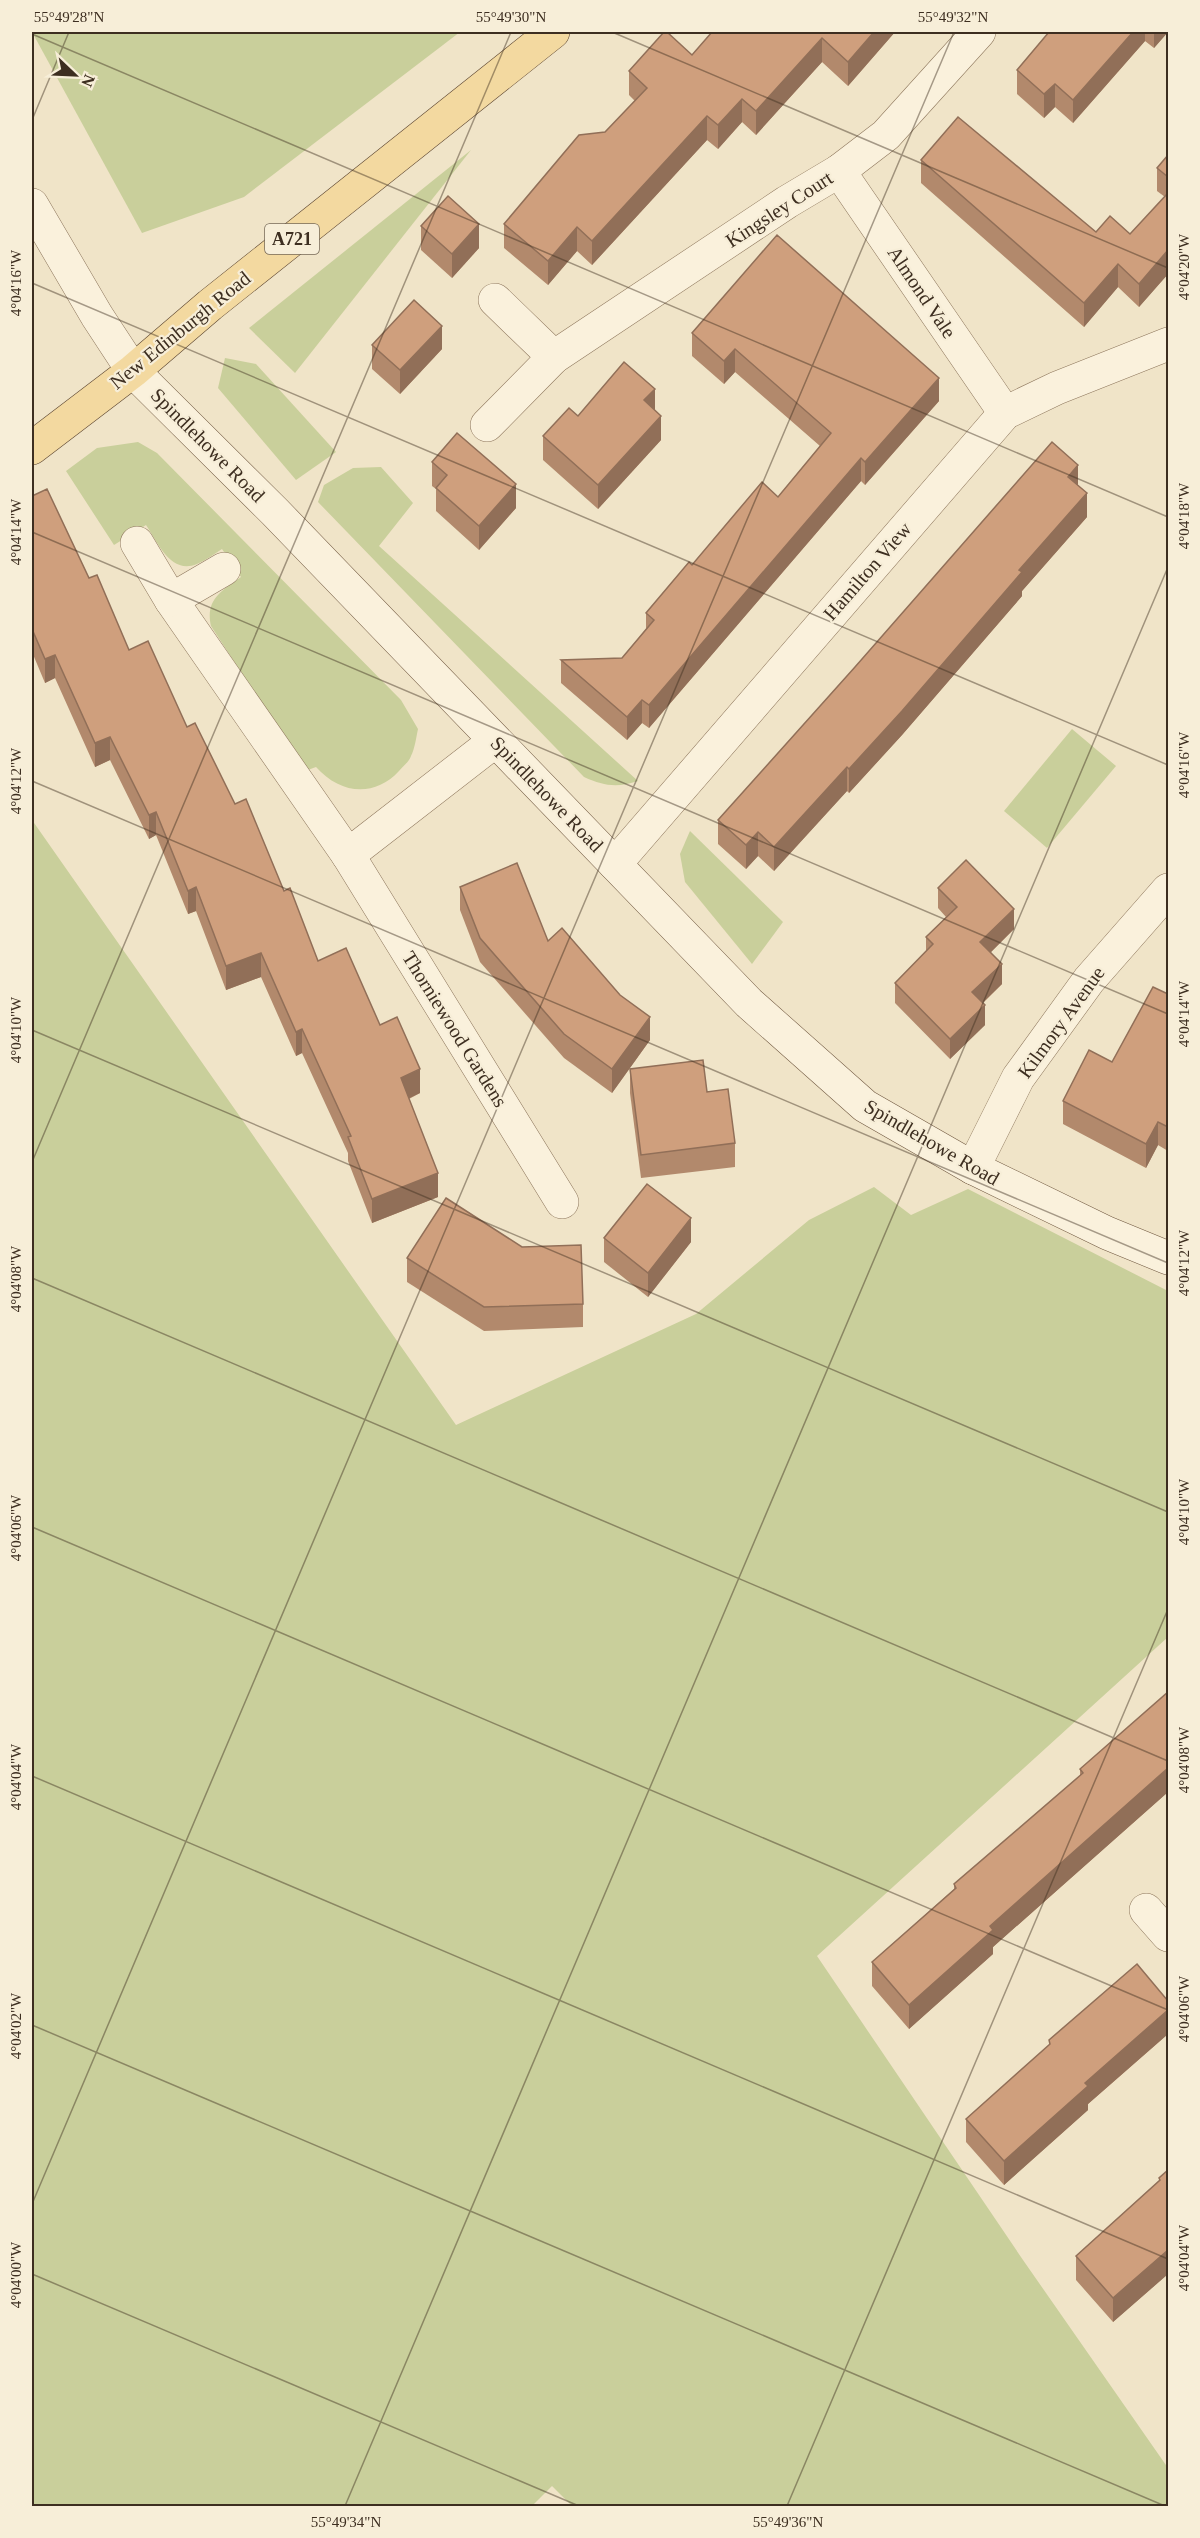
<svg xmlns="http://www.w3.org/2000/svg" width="1200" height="2538" viewBox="0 0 1200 2538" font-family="Georgia,serif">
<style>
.green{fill:#c9cf9b}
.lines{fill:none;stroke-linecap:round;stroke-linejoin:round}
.street-casing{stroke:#8d765c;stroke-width:34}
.secondary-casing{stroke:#6f573f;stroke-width:34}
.primary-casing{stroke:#5b4430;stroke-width:34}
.street{stroke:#faf1dc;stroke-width:33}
.secondary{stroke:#faf1dc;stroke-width:33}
.primary{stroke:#f3d9a0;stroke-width:33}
.wall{fill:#b2896c}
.shaded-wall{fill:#916f58}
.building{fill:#cf9f7d;stroke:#916f58;stroke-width:1.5}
.ticks{fill:none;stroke:#3d2e20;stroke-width:1.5;stroke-opacity:0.45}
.labels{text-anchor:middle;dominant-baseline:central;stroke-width:4.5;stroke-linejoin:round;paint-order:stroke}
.shield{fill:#f7eed8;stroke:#756857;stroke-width:1.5}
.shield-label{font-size:18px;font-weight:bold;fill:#3d2e20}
.street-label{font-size:20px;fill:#3d2e20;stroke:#f7eed8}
.neatline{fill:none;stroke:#3d2e20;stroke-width:2}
.ticks-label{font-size:15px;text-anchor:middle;fill:#3d2e20}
</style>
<rect width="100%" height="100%" fill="#f0e4c8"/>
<g class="green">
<path d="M 32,32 L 460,32 L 244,197 L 142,233 Z"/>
<path d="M 471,150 L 295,373 L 249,328 Z"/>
<path d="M 225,358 L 256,364 L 336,452 L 296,480 L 218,388 Z"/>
<path d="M 138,442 L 157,453 L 401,700 L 418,729 C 416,738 415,748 411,756 C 409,762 403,766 399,771 C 374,798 340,794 316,767 L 305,771 L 211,626 C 205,600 221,591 241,577 L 222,549 C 214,554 206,560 197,564 C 171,575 158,543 146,525 L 114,545 L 66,471 L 97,448 Z"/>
<path d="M 381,467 L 413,503 L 379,546 L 638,781 C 617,788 604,786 584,777 L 318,502 L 324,485 L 353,468 Z"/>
<path d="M 1072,729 L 1116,766 L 1047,848 L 1004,811 Z"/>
<path d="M 32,820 L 456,1425 L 696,1314 L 809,1220 L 874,1187 L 911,1215 L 968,1189 L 1168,1291 L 1168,1637 L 817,1956 L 1023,2260 L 1168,2468 L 1168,2506 L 572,2506 L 552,2486 L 532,2506 L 32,2506 Z"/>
<path d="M 690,831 L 783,922 L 752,964 L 685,882 L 680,854 Z"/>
</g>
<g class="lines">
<defs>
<g id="street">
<path d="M 839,171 L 1005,413"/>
<path d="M 32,205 L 97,316 L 133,371"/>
<path d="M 495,300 L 554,357"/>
<path d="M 487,425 L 554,357 L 787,202 L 839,171 L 886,135 L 979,32"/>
<path d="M 137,543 L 171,600 L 348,855 L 495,741"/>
<path d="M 171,600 L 224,569"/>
<path d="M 348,855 L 562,1202"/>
<path d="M 615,864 L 1005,413 L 1057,388 L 1168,344"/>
<path d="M 973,1168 L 1018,1078 L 1089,980 L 1168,890"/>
<path d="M 1146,1910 L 1168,1935"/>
</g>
<path id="secondary" d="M 133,371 L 275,512 L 749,1003 L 865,1106 L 973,1168 L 1107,1233 L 1168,1258"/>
<path id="primary" d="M 32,448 L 133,371 L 210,305 L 553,32"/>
</defs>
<use href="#street" class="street-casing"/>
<use href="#secondary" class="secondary-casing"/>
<use href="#primary" class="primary-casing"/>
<use href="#street" class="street"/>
<use href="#secondary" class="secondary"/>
<use href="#primary" class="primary"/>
</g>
<g class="wall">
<path d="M 712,32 L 895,32 L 848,86 L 822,62 L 756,135 L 742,122 L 718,149 L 707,140 L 592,265 L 577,251 L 548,285 L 504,248 L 504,224 L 605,132 L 635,101 L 629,95 L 629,71 L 692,55 Z"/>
<path d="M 1049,32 L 1168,32 L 1154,48 L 1145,41 L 1073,123 L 1055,107 L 1044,118 L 1017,94 L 1017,70 Z"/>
<path d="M 1168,155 L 1168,274 L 1139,307 L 1118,287 L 1084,327 L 921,183 L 921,160 L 1096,232 L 1130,234 L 1165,197 L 1157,191 L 1157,168 Z"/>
<path d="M 421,226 L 479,248 L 452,278 L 421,250 Z"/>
<path d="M 692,333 L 939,401 L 865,485 L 861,481 L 649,728 L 642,723 L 627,740 L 561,683 L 561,660 L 622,658 L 646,629 L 646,613 L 692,565 L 778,497 L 820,446 L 735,372 L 724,384 L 692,356 Z"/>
<path d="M 372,345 L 442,349 L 400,394 L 372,369 Z"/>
<path d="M 655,410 L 661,440 L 598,509 L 543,460 L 543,436 L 578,416 Z"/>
<path d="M 432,462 L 516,508 L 479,550 L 436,511 L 436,489 L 432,486 Z"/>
<path d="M 1078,485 L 1087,517 L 1022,591 L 1022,596 L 902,735 L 849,793 L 847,791 L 774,871 L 758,856 L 746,869 L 718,844 L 718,820 Z"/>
<path d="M 32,496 L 89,578 L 129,650 L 187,727 L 235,804 L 284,891 L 318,961 L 380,1025 L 420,1093 L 409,1099 L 438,1197 L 372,1223 L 348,1161 L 348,1153 L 302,1053 L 296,1056 L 261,977 L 226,990 L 196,911 L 188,914 L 156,835 L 149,839 L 110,760 L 95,767 L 55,678 L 45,683 L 32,652 Z"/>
<path d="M 460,887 L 548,941 L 650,1040 L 612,1093 L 564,1058 L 480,962 L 460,910 Z"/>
<path d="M 938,888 L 1014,929 L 991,952 L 1002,984 L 983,1003 L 985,1025 L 950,1059 L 895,1003 L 895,983 L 926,952 L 926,937 L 946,917 L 938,908 Z"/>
<path d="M 1168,994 L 1168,1151 L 1158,1145 L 1146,1168 L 1063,1124 L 1063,1101 L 1112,1062 Z"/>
<path d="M 630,1069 L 707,1092 L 735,1143 L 735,1167 L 641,1178 L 630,1093 Z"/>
<path d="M 604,1238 L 691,1242 L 648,1297 L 604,1262 Z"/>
<path d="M 407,1258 L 583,1304 L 583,1327 L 484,1331 L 407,1282 Z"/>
<path d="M 1168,1692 L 1168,1792 L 993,1947 L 993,1954 L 909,2029 L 872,1986 L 872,1962 L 954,1889 L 954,1884 L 1080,1776 L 1080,1769 Z"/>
<path d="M 1168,2001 L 1168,2034 L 1088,2104 L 1088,2110 L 1004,2185 L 966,2142 L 966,2119 L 1049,2045 L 1049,2040 Z"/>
<path d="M 1168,2170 L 1168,2274 L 1113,2322 L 1076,2280 L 1076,2256 L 1159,2182 L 1159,2178 Z"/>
</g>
<g class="shaded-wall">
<path d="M 874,32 L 895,32 L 848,86 L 848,62 Z"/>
<path d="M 1133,32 L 1145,32 L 1145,41 L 1073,123 L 1073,100 Z"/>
<path d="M 1154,32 L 1168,32 L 1154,48 Z"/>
<path d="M 822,38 L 822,62 L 756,135 L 756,111 Z"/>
<path d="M 1055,84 L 1055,107 L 1044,118 L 1044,94 Z"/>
<path d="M 742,99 L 742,122 L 718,149 L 718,125 Z"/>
<path d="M 707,116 L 707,140 L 592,265 L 592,241 Z"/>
<path d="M 479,224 L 479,248 L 452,278 L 452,254 Z"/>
<path d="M 577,227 L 577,251 L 548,285 L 548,261 Z"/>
<path d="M 1168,250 L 1168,274 L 1139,307 L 1139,284 Z"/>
<path d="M 1118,264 L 1118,287 L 1084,327 L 1084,303 Z"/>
<path d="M 442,326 L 442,349 L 400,394 L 400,370 Z"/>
<path d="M 735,349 L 735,372 L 724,384 L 724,361 Z"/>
<path d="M 939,378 L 939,401 L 865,485 L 865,462 Z"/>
<path d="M 655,389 L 655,412 L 644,400 Z"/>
<path d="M 661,416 L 661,440 L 598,509 L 598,485 Z"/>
<path d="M 861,458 L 861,481 L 649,728 L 649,705 Z"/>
<path d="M 1078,465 L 1078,489 L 1068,477 Z"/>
<path d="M 516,484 L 516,508 L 479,550 L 479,526 Z"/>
<path d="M 1087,493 L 1087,517 L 1022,591 L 1022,596 L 902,735 L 849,793 L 849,769 L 1019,570 Z"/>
<path d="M 55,655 L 55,678 L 45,683 L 45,659 Z"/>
<path d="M 642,700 L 642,723 L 627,740 L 627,717 Z"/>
<path d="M 110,737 L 110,760 L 95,767 L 95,743 Z"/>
<path d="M 847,767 L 847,791 L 774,871 L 774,847 Z"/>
<path d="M 156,812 L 156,835 L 149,839 L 149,815 Z"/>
<path d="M 758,832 L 758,856 L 746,869 L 746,845 Z"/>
<path d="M 196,887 L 196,911 L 188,914 L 188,891 Z"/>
<path d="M 1014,909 L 1014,929 L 980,963 L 980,942 Z"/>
<path d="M 261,953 L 261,977 L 226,990 L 226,966 Z"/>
<path d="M 1002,964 L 1002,984 L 972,1013 L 972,992 Z"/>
<path d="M 985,1005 L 985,1025 L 950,1059 L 950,1039 Z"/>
<path d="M 650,1017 L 650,1040 L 612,1093 L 612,1069 Z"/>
<path d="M 302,1029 L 302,1053 L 296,1056 L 296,1032 Z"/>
<path d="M 420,1069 L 420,1093 L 401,1102 L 401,1078 Z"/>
<path d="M 1158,1122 L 1158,1145 L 1146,1168 L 1146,1144 Z"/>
<path d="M 438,1173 L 438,1197 L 372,1223 L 372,1199 Z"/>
<path d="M 691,1218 L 691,1242 L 648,1297 L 648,1273 Z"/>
<path d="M 1168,1768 L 1168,1792 L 993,1947 L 993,1954 L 909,2029 L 909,2005 L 990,1926 Z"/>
<path d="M 1168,2010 L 1168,2034 L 1088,2104 L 1088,2110 L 1004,2185 L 1004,2161 L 1085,2083 Z"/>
<path d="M 1168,2250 L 1168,2274 L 1113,2322 L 1113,2298 Z"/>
</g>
<g class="building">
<path d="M 664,32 L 667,32 L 692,55 L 712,32 L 874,32 L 848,62 L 822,38 L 756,111 L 742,99 L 718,125 L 707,116 L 592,241 L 577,227 L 548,261 L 504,224 L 579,135 L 605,132 L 647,88 L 629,71 Z"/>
<path d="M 1049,32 L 1133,32 L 1073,100 L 1055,84 L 1044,94 L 1017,70 Z"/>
<path d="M 958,117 L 1096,232 L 1110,216 L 1130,234 L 1168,193 L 1168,250 L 1139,284 L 1118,264 L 1084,303 L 921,160 Z"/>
<path d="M 1168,155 L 1168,177 L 1157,168 Z"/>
<path d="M 448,196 L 479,224 L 452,254 L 421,226 Z"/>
<path d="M 777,235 L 939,378 L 865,462 L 861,458 L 649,705 L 642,700 L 627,717 L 561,660 L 622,658 L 654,620 L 646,613 L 689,562 L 692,565 L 762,482 L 778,497 L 831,433 L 735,349 L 724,361 L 692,333 Z"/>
<path d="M 414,300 L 442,326 L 400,370 L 372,345 Z"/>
<path d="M 624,362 L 655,389 L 644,400 L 661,416 L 598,485 L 543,436 L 569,408 L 578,416 Z"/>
<path d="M 457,433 L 516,484 L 479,526 L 436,488 L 447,475 L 432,462 Z"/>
<path d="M 1052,442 L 1078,465 L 1068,477 L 1087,493 L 1019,570 L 1022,572 L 902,711 L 849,769 L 847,767 L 774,847 L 758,832 L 746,845 L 718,820 L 855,667 Z"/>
<path d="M 47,489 L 89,578 L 97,575 L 129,650 L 148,641 L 187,727 L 195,723 L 235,804 L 246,799 L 284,891 L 290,888 L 318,961 L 346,948 L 380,1025 L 397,1017 L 420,1069 L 401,1078 L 438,1173 L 372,1199 L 348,1137 L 351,1136 L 302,1029 L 296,1032 L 261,953 L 226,966 L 196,887 L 188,891 L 156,812 L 149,815 L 110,737 L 95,743 L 55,655 L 45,659 L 32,629 L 32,496 Z"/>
<path d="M 966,860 L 1014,909 L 980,942 L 1002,964 L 972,992 L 985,1005 L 950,1039 L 895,983 L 933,944 L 926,937 L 957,907 L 938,888 Z"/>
<path d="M 517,863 L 548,941 L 562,928 L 620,995 L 650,1017 L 612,1069 L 564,1034 L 480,938 L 460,887 Z"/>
<path d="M 1153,987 L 1168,994 L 1168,1127 L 1158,1122 L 1146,1144 L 1063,1101 L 1089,1050 L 1112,1062 Z"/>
<path d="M 703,1060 L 707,1092 L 728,1089 L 735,1143 L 641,1155 L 630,1069 Z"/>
<path d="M 647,1184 L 691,1218 L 648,1273 L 604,1238 Z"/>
<path d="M 446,1198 L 522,1247 L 581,1245 L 583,1304 L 484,1307 L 407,1258 Z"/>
<path d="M 1168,1692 L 1168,1768 L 990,1926 L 993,1930 L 909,2005 L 872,1962 L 956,1888 L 954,1884 L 1083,1773 L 1080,1769 Z"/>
<path d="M 1137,1964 L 1168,2001 L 1168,2010 L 1085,2083 L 1088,2086 L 1004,2161 L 966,2119 L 1050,2044 L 1049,2040 Z"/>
<path d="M 1168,2170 L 1168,2250 L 1113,2298 L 1076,2256 L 1160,2180 L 1159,2178 Z"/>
</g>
<path class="ticks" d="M 612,32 L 1168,268M 32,34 L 1168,517M 32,120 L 69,32M 32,283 L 1168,765M 32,532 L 1168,1014M 32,781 L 1168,1263M 32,1030 L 1168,1512M 32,1162 L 511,32M 32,1278 L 1168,1761M 32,1527 L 1168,2010M 32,1776 L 1168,2259M 32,2025 L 1165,2506M 32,2204 L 954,32M 32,2274 L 579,2506M 345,2506 L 1168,567M 787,2506 L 1168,1609"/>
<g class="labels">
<rect class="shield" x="265" y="224" width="54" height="30" rx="4.5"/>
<g class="shield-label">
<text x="292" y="239">A721</text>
</g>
<g class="street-label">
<text transform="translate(779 209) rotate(-33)">Kingsley Court</text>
<text transform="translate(922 292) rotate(56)">Almond Vale</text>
<text transform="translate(180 330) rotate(-39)">New Edinburgh Road</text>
<text transform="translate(208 445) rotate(45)">Spindlehowe Road</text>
<text transform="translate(867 571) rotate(-49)">Hamilton View</text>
<text transform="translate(547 794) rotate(46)">Spindlehowe Road</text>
<text transform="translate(1061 1022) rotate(-54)">Kilmory Avenue</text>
<text transform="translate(455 1029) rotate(58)">Thorniewood Gardens</text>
<text transform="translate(932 1142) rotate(30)">Spindlehowe Road</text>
</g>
</g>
<rect width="1200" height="2538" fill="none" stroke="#f7eed8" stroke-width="66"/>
<g transform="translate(75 75) rotate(113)" stroke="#f7eed8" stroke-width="4.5" paint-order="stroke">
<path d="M0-4.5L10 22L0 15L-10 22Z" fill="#3d2e20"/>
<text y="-9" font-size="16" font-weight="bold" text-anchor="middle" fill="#3d2e20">N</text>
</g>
<rect x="33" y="33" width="1134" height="2472" class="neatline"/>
<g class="ticks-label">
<text x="69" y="22">55°49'28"N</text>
<text x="511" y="22">55°49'30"N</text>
<text x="953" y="22">55°49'32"N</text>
<text transform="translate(1184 267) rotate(-90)" y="5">4°04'20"W</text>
<text transform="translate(16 283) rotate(-90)" y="5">4°04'16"W</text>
<text transform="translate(1184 516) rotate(-90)" y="5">4°04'18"W</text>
<text transform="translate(16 532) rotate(-90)" y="5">4°04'14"W</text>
<text transform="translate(1184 765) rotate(-90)" y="5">4°04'16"W</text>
<text transform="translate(16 781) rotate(-90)" y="5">4°04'12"W</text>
<text transform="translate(1184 1014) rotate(-90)" y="5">4°04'14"W</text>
<text transform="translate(16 1030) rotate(-90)" y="5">4°04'10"W</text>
<text transform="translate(1184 1263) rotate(-90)" y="5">4°04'12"W</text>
<text transform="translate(16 1279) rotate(-90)" y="5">4°04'08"W</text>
<text transform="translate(1184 1512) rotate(-90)" y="5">4°04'10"W</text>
<text transform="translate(16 1528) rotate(-90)" y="5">4°04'06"W</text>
<text transform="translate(1184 1760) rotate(-90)" y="5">4°04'08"W</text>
<text transform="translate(16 1777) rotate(-90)" y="5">4°04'04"W</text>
<text transform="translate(1184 2009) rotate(-90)" y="5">4°04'06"W</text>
<text transform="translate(16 2026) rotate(-90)" y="5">4°04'02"W</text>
<text transform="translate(1184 2258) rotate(-90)" y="5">4°04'04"W</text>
<text transform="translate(16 2275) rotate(-90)" y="5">4°04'00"W</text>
<text x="346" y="2527">55°49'34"N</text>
<text x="788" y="2527">55°49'36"N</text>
</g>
</svg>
